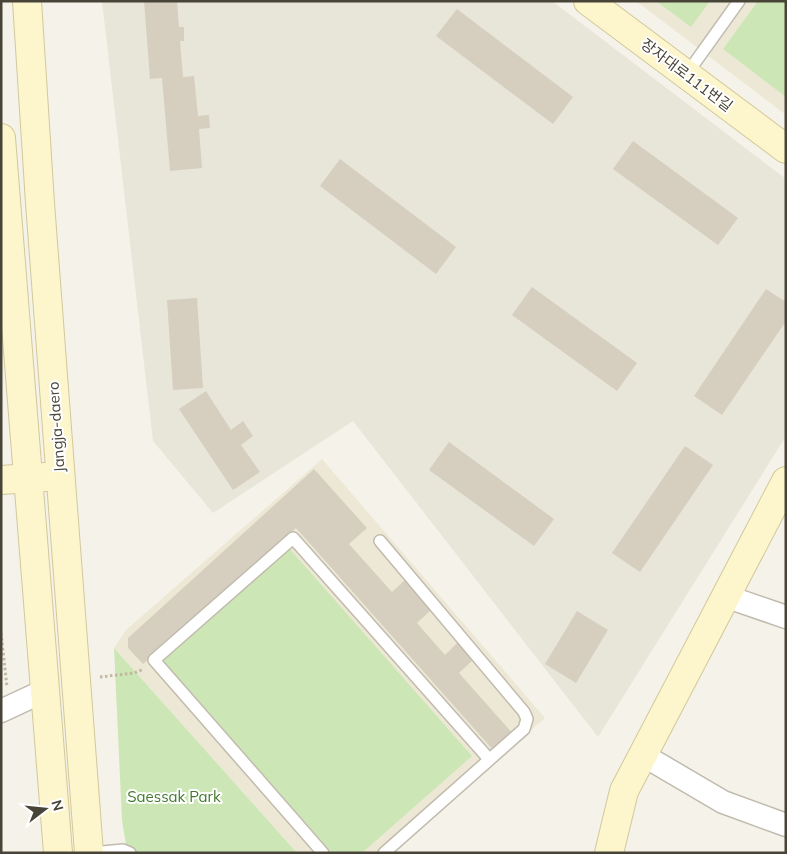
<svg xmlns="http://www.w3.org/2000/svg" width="787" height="854" viewBox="0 0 787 854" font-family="Mulish,'Noto Sans KR',sans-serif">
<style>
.residential{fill:#e8e5d9}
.education{fill:#ede8d5}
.green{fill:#cce7b5}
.building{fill:#d6cfc0}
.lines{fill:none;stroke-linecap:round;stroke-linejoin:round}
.lane-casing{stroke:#c0bbad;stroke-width:14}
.street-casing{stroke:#c0bbad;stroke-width:25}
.secondary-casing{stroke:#d3c89b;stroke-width:30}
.path{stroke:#c1b89f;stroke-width:3;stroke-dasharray:2.5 2.5;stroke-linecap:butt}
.lane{stroke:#fff;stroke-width:11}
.street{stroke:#fff;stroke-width:22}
.secondary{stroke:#fdf5cc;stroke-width:28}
.labels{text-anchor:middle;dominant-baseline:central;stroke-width:4;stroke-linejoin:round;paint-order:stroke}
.street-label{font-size:15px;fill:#494438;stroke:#fff}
.park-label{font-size:15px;fill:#43792d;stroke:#fff}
</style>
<rect width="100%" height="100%" fill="#f5f2ea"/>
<path class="residential" d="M 102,1 L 552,1 L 786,179 L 786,436 L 598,737 L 353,421 L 213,513 L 153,441 Z"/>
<g class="education">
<path d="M 636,1 L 786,1 L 786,115 L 690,42 Z"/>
<path d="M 322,459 L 545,718 L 392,853 L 297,853 L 114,648 L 126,630 Z"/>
</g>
<g class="green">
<path d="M 656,1 L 710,1 L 691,27 Z"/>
<path d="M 758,1 L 786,1 L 786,97 L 723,49 Z"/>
<path d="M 289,548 L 472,756 L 362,853 L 332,853 L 162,659 Z"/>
<path d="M 114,648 L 297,853 L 134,853 L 126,845 L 122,820 Z"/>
</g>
<g class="building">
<path d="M 144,1 L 177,1 L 179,27 L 184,27 L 184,41 L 180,41 L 183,77 L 194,76 L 198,116 L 209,115 L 210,128 L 199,129 L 202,168 L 170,171 L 162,78 L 150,79 Z"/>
<path d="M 457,9 L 573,97 L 553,124 L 436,36 Z"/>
<path d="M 633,141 L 738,218 L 718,245 L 613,169 Z"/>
<path d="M 340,159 L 456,247 L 436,274 L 320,186 Z"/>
<path d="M 532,287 L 637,363 L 617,391 L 512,315 Z"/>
<path d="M 766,289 L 786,302 L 786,321 L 722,415 L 694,396 Z"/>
<path d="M 197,298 L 203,388 L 173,390 L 167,300 Z"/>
<path d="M 206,391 L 231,430 L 243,421 L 253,436 L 241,445 L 260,472 L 233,490 L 179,409 Z"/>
<path d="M 449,442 L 554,519 L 534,546 L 429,470 Z"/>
<path d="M 685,446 L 713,465 L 640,572 L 612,553 Z"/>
<path d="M 314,469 L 367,528 L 349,544 L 392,592 L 406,579 L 432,609 L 417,623 L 445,655 L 458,642 L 474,659 L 459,673 L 513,734 L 494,751 L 296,528 L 143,664 L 128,648 L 128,638 Z"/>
<path d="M 577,611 L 608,630 L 576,683 L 545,664 Z"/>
</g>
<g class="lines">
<defs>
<g id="lane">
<path d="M 686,75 L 739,1"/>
<path d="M 380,541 L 524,712 L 527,719 L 524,729 L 384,853"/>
<path d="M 92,853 L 123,850 L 130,853"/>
<path d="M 323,853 L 154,660 L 293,538 L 489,759"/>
</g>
<g id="street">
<path d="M 725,596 L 786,617"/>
<path d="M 1,711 L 46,690"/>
<path d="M 643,755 L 723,802 L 786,825"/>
</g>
<g id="secondary">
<path d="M 27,1 L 40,203 L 89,853"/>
<path d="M 588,1 L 786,149"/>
<path d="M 1,138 L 58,853"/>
<path d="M 1,480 L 46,477"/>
<path d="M 609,853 L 624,791 L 786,481"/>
</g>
</defs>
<use href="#lane" class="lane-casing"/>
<use href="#street" class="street-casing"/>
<use href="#secondary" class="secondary-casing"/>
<g class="path">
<path d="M 1,633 L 7,687"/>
<path d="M 100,677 L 134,673 L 144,669"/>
</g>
<use href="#lane" class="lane"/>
<use href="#street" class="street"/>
<use href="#secondary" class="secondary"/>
</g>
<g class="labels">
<g class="street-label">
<text transform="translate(687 75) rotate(37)">장자대로111번길</text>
<text transform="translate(56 427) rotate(-94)">Jangja-daero</text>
</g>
<g class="park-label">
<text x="174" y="796">Saessak Park</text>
</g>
</g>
<rect width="787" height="854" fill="none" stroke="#494438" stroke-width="5"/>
<g transform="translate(45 809) rotate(74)" stroke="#ffffff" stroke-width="4" paint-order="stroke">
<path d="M0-4L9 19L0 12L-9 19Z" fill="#494438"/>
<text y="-8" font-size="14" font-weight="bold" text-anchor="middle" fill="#494438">N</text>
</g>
</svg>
